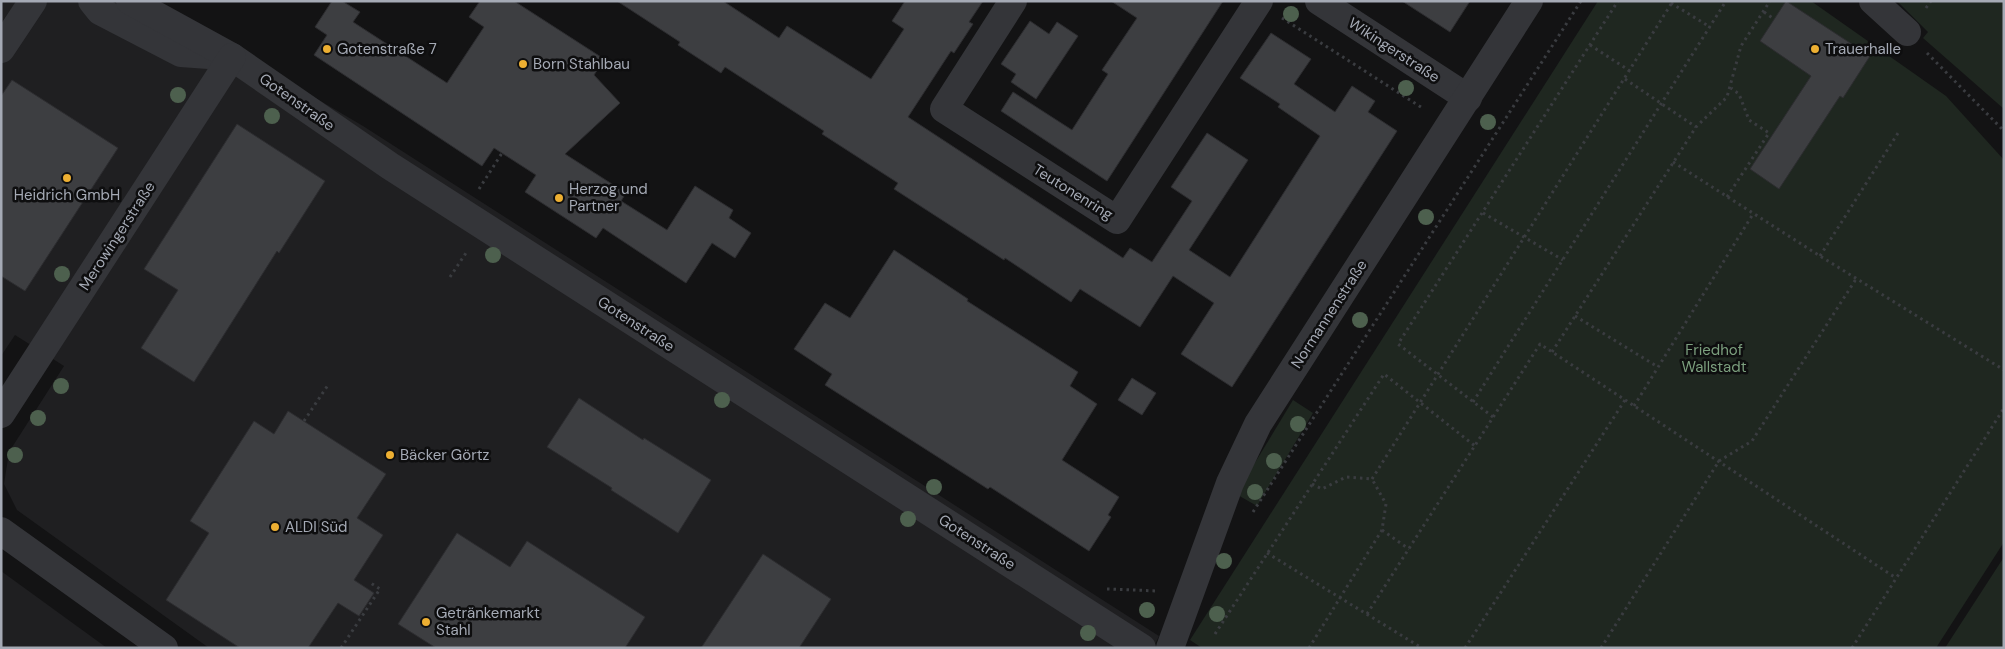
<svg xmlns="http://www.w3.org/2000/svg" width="2005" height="649" viewBox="0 0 2005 649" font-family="'DM Sans',sans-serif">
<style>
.built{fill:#1f1f21}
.green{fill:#1f2720}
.building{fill:#3d3e41;stroke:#2d2d30}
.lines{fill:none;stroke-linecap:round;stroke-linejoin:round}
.path{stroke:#3a3c40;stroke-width:3;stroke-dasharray:2.5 4;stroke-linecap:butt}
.minor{stroke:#343539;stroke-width:28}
.tree{fill:#4d604e}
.poi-dot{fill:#edaf32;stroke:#0e0e0f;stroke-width:2}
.labels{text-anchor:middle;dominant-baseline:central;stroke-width:5;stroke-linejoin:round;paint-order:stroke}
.poi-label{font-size:15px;fill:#a5aab5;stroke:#0e0e0f;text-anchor:start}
.street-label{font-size:15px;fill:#a5aab5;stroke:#0e0e0f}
.park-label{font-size:15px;fill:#7c9f7e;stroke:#0e0e0f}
</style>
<rect width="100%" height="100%" fill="#131314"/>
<g class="built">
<path d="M 1,1 L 17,1 L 1,23 Z"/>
<path d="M 34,1 L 151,1 L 363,126 L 1159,636 L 1153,648 L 209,648 L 17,510 L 4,484 L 9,452 L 64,366 L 15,335 L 1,356 L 1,55 Z"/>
<path d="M 1,571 L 107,648 L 1,648 Z"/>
</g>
<g class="green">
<path d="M 1598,1 L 1811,1 L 1946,96 L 2004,160 L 2004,542 L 1936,648 L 1202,648 L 1190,640 Z"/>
<path d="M 1897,1 L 2004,1 L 2004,109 L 1923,38 L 1928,32 Z"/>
<path d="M 1293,400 L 1313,413 L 1257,506 L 1236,494 Z"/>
<path d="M 2004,557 L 2004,648 L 1945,648 Z"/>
</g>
<g class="building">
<path d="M 332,1 L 342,1 L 360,12 L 353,22 L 447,83 L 484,27 L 469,17 L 480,1 L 514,1 L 604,59 L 594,75 L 620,103 L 565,154 L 626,193 L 621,201 L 667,230 L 695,186 L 733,210 L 729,218 L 751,233 L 735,258 L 712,243 L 686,283 L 603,228 L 596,238 L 525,192 L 536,175 L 494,148 L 482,166 L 314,55 L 327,35 L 315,27 Z"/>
<path d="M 617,1 L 723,1 L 779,38 L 787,26 L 871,79 L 904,29 L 892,21 L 905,1 L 983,1 L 969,22 L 973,24 L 954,53 L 951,51 L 908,117 L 1123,258 L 1130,248 L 1152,262 L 1192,201 L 1171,187 L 1207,133 L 1248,160 L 1189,250 L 1230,277 L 1320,136 L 1278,107 L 1280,104 L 1240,78 L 1271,33 L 1311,59 L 1294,84 L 1335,112 L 1352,86 L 1375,101 L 1368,112 L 1397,131 L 1232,387 L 1181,354 L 1214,303 L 1173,276 L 1140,327 L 1080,289 L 1071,302 L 1005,258 L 1004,260 L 894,189 L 898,183 L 822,134 L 824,131 L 725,67 L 721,73 L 678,45 L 680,42 Z"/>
<path d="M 1111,1 L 1223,1 L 1107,181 L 1001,111 L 1013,92 L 1072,130 L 1108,74 L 1102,70 L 1137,18 Z"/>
<path d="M 1402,1 L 1470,1 L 1450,32 Z"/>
<path d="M 1786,1 L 1870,56 L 1843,98 L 1840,96 L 1779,189 L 1750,169 L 1811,76 L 1760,41 Z"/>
<path d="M 1030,21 L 1049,34 L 1057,22 L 1078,36 L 1036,99 L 1011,82 L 1016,74 L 1001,64 Z"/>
<path d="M 12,80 L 118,148 L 25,291 L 1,276 L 1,96 Z"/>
<path d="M 237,124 L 325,181 L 279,253 L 277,251 L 194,382 L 141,348 L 178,290 L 144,269 Z"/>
<path d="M 894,250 L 968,299 L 967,301 L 1078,372 L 1070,386 L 1097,404 L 1062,460 L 1119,497 L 1108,515 L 1111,517 L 1089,551 L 990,487 L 988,489 L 825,385 L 832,374 L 794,349 L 825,303 L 850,318 Z"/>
<path d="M 1132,378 L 1156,393 L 1142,415 L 1118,400 Z"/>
<path d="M 579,398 L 643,440 L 644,438 L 711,480 L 678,533 L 611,490 L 612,488 L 547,447 Z"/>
<path d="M 288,411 L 386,474 L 357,518 L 383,535 L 354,580 L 374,593 L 359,616 L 338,603 L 308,648 L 240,648 L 166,600 L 209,533 L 190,521 L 254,421 L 274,434 Z"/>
<path d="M 457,533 L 510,567 L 527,541 L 645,617 L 625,648 L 436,648 L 398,624 Z"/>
<path d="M 763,554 L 831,599 L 799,648 L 701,648 Z"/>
</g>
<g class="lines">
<g class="path">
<path d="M 1671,3 L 1710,27"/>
<path d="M 1926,8 L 1931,1"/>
<path d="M 1764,12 L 1774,19"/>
<path d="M 1282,18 L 1424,109"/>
<path d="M 1590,45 L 1630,71"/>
<path d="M 1927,53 L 2004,131"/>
<path d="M 1625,79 L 1696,127"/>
<path d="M 1673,162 L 1820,256 L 2004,370"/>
<path d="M 479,189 L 502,153"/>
<path d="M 1727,197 L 1769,133 L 1749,120 L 1739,94 L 1731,88"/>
<path d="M 1483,213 L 1563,260"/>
<path d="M 1820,256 L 1900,130"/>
<path d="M 450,277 L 468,250"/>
<path d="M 1575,316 L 1658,367"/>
<path d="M 1552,352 L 1696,127 L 1727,97 L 1741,46 L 1770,1"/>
<path d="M 1473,402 L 1726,1"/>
<path d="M 1634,406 L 1753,214"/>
<path d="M 1493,417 L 1398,344 L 1618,1"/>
<path d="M 304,421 L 328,385"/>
<path d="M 1372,479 L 1673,1"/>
<path d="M 1312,484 L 1322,489 L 1346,477 L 1372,479"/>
<path d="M 1253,512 L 1581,1"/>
<path d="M 1382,530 L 1409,549"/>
<path d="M 1267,553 L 1422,648"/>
<path d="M 1107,589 L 1158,591"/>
<path d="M 1367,614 L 1540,344 L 1896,578"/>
<path d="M 1215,634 L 1384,374 L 1475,446"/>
<path d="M 341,648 L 380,589 L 369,582"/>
<path d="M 1309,648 L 1382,530 L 1386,504 L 1372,479"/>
<path d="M 1465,648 L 1625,400"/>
<path d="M 1601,648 L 1719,461 L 1752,441 L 1856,279"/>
<path d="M 1852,648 L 2004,408"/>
</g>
<g class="minor">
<path d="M 92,1 L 100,11 L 181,53 L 223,56"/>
<path d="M 130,1 L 232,57 L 390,166 L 1142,648"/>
<path d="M 1013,1 L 944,109 L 1117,220 L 1259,1"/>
<path d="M 1319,1 L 1468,98"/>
<path d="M 1873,1 L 1907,32"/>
<path d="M 1,49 L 33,1"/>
<path d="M 1,414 L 232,57"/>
<path d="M 1,531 L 164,648"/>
<path d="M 1170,648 L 1230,483 L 1258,424 L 1529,1"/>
</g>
</g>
<g class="tree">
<circle cx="1291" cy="14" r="8"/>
<circle cx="1406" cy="88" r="8"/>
<circle cx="178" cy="95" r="8"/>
<circle cx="272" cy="116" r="8"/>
<circle cx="1488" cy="122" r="8"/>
<circle cx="1426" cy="217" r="8"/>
<circle cx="493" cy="255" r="8"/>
<circle cx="62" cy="274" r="8"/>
<circle cx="1360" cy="320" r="8"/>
<circle cx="61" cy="386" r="8"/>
<circle cx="722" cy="400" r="8"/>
<circle cx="38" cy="418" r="8"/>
<circle cx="1298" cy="424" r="8"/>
<circle cx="15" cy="455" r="8"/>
<circle cx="1274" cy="461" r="8"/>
<circle cx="934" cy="487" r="8"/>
<circle cx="1255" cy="492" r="8"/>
<circle cx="908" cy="519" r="8"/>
<circle cx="1224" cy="561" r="8"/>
<circle cx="1147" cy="610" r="8"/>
<circle cx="1217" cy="614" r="8"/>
<circle cx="1088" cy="633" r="8"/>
</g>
<g class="poi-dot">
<circle cx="327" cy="49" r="5"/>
<circle cx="1815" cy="49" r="5"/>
<circle cx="523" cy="64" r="5"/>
<circle cx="67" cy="178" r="5"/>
<circle cx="559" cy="198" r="5"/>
<circle cx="390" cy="455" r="5"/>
<circle cx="275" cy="527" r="5"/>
<circle cx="426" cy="622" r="5"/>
</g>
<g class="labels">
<g class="poi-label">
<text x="337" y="49">Gotenstraße 7</text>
<text x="1825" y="49">Trauerhalle</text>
<text x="533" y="64">Born Stahlbau</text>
<text x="569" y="189">Herzog und<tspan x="569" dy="17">Partner</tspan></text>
<text x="67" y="195" text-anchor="middle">Heidrich GmbH</text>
<text x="400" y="455">Bäcker Görtz</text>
<text x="285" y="527">ALDI Süd</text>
<text x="436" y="613">Getränkemarkt<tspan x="436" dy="17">Stahl</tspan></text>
</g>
<g class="street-label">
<text transform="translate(1394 50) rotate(33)">Wikingerstraße</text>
<text transform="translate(297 102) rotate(35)">Gotenstraße</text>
<text transform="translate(1073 192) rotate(32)">Teutonenring</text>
<text transform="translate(117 236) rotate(-57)">Merowingerstraße</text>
<text transform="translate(1329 314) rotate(-57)">Normannenstraße</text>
<text transform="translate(636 324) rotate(33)">Gotenstraße</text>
<text transform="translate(977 542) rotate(33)">Gotenstraße</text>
</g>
<g class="park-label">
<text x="1714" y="350">Friedhof<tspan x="1714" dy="17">Wallstadt</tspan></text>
</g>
</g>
<rect width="2005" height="649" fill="none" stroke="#a5aab5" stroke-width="5"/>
</svg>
